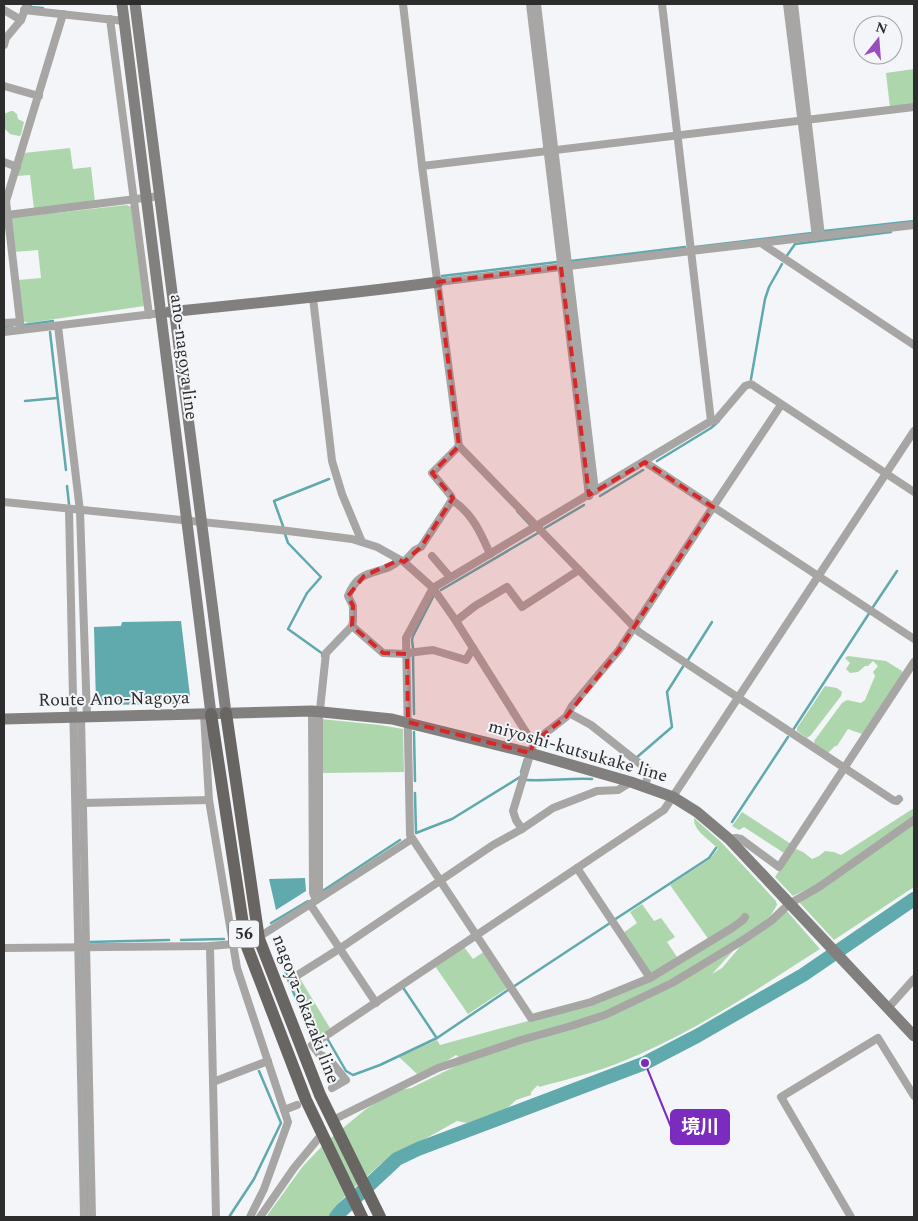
<svg xmlns="http://www.w3.org/2000/svg" width="918" height="1221" viewBox="0 0 918 1221" font-family="Spectral,'Noto Sans JP',serif">
<style>
.green{fill:#aed6ad}
.water{fill:#60a9ad}
.lines{fill:none;stroke-linecap:round;stroke-linejoin:round}
.stream{stroke:#60a9ad;stroke-width:2.5}
.river{stroke:#60a9ad;stroke-width:14}
.street{stroke:#a7a6a5;stroke-width:8}
.secondary{stroke:#82807e;stroke-width:11}
.primary{stroke:#686563;stroke-width:12}
.marked{fill:#d62828;fill-opacity:0.2;stroke:#d62828;stroke-width:4;stroke-dasharray:10 6;stroke-linejoin:round}
.labels{text-anchor:middle;dominant-baseline:central;stroke-width:4;stroke-linejoin:round;paint-order:stroke}
.shield{fill:#f3f5f8;stroke:#68696b;stroke-width:1}
.shield-label{font-size:16px;font-weight:bold;fill:#2d2d2e}
.street-label{font-size:18px;fill:#2d2d2e;stroke:#f3f5f8}
.leader{fill:none;stroke:#7b2cbf;stroke-width:2}
.callout-dot{fill:#7b2cbf;stroke:#f3f5f8;stroke-width:2}
.callout{fill:#7b2cbf;stroke:#7b2cbf;stroke-width:2}
.callout-label{font-size:19px;text-anchor:middle;font-weight:bold;fill:#fff}
</style>
<rect width="100%" height="100%" fill="#f3f5f8"/>
<g class="green">
<path d="M 914,69 L 914,105 L 890,108 L 886,73 Z"/>
<path d="M 11,111 L 13,111 L 17,114 L 18,119 L 24,122 L 21,135 L 19,136 L 10,134 L 4,128 L 4,114 Z"/>
<path d="M 70,148 L 73,169 L 91,167 L 95,202 L 34,209 L 30,175 L 16,176 L 24,153 Z"/>
<path d="M 127,205 L 131,207 L 144,306 L 28,323 L 23,321 L 18,280 L 41,278 L 38,250 L 14,252 L 10,218 Z"/>
<path d="M 848,656 L 886,661 L 902,671 L 903,673 L 862,734 L 848,729 L 837,746 L 835,746 L 828,753 L 815,744 L 814,741 L 842,703 L 847,700 L 861,703 L 865,700 L 875,676 L 873,672 L 878,666 L 873,661 L 868,666 L 865,666 L 858,672 L 850,673 L 846,669 L 850,663 L 845,658 Z"/>
<path d="M 825,686 L 837,688 L 842,692 L 841,696 L 811,735 L 807,738 L 797,731 L 797,728 Z"/>
<path d="M 321,719 L 380,725 L 403,729 L 404,772 L 321,773 Z"/>
<path d="M 914,808 L 914,818 L 820,883 L 793,896 L 775,877 L 794,848 L 803,852 L 812,859 L 819,856 L 825,851 L 834,852 L 841,855 Z"/>
<path d="M 742,812 L 791,844 L 784,853 L 744,827 L 739,830 L 732,826 Z"/>
<path d="M 694,818 L 722,843 L 776,901 L 777,905 L 771,915 L 762,925 L 695,968 L 617,1008 L 460,1058 L 456,1055 L 442,1064 L 417,1074 L 399,1057 L 437,1040 L 440,1045 L 590,1004 L 615,995 L 709,940 L 670,885 L 710,859 L 718,849 C 710,840 693,831 694,818 Z"/>
<path d="M 914,823 L 914,887 L 834,940 L 799,902 Z"/>
<path d="M 642,904 L 654,921 L 661,918 L 675,937 L 667,942 L 679,960 L 650,974 L 623,933 L 637,923 L 630,912 Z"/>
<path d="M 786,910 L 820,949 C 762,986 704,1026 640,1054 C 608,1069 573,1078 539,1087 L 538,1085 L 531,1092 L 531,1095 L 516,1100 L 503,1112 L 489,1115 L 467,1123 L 457,1121 L 382,1163 L 347,1194 L 328,1217 L 266,1217 L 303,1166 L 326,1142 L 366,1109 L 394,1091 L 411,1088 L 462,1063 L 661,992 L 713,963 L 734,950 L 712,974 L 722,968 L 744,942 Z"/>
<path d="M 464,947 L 473,959 L 485,951 L 509,987 L 468,1014 L 435,966 Z"/>
<path d="M 299,977 L 330,1028 L 316,1038 L 291,982 Z"/>
</g>
<g class="water">
<path d="M 181,621 L 190,696 L 184,704 L 97,705 L 96,704 L 94,627 L 121,626 L 122,622 Z"/>
<path d="M 305,878 L 306,891 L 276,910 L 269,879 Z"/>
</g>
<g class="lines">
<g class="stream">
<path d="M 31,4 L 30,7 L 43,8"/>
<path d="M 824,231 L 914,221"/>
<path d="M 695,247 L 812,233"/>
<path d="M 786,257 L 795,244 L 891,232"/>
<path d="M 571,261 L 685,247"/>
<path d="M 442,276 L 557,262"/>
<path d="M 24,325 L 53,321"/>
<path d="M 4,327 L 12,326"/>
<path d="M 50,332 L 66,470"/>
<path d="M 751,379 L 765,299 L 769,287 L 782,264"/>
<path d="M 25,401 L 57,398"/>
<path d="M 657,461 L 711,428 L 719,421"/>
<path d="M 67,486 L 69,504"/>
<path d="M 600,496 L 643,470"/>
<path d="M 517,511 L 532,527"/>
<path d="M 283,526 L 274,501 L 329,479"/>
<path d="M 545,528 L 584,505"/>
<path d="M 285,534 L 288,543 L 321,577 L 307,593 L 288,629 L 323,654 L 322,656"/>
<path d="M 441,590 L 538,533"/>
<path d="M 873,607 L 897,571"/>
<path d="M 413,648 L 412,640 L 413,636 L 434,595"/>
<path d="M 413,656 L 414,714"/>
<path d="M 688,660 L 712,622"/>
<path d="M 793,730 L 870,612"/>
<path d="M 414,732 L 415,781"/>
<path d="M 636,758 L 672,727 L 667,692 L 684,665"/>
<path d="M 621,770 L 633,762"/>
<path d="M 521,772 L 525,759"/>
<path d="M 527,780 C 549,781 570,778 592,779"/>
<path d="M 415,793 L 416,833 L 452,819 L 520,777"/>
<path d="M 732,822 L 788,737"/>
<path d="M 324,890 L 400,840"/>
<path d="M 614,920 L 709,858 L 716,848"/>
<path d="M 271,923 L 308,901"/>
<path d="M 274,938 L 289,982 L 313,1038"/>
<path d="M 181,940 L 224,939"/>
<path d="M 89,942 L 169,940"/>
<path d="M 82,952 L 88,1217"/>
<path d="M 513,987 L 610,923"/>
<path d="M 404,989 L 436,1037"/>
<path d="M 326,1039 L 327,1038 L 346,1071 L 353,1075 L 380,1065 L 437,1038 L 508,990"/>
<path d="M 229,1217 L 254,1179 L 281,1123 L 259,1071"/>
</g>
<path class="river" d="M 336,1217 L 341,1211 L 397,1159 L 418,1149 L 645,1063 L 697,1036 L 803,975 L 914,899"/>
<g class="street">
<path d="M 403,4 L 422,166 L 459,446 L 639,632 L 893,800 L 897,801 L 899,799"/>
<path d="M 530,4 L 589,496"/>
<path d="M 537,4 L 595,491"/>
<path d="M 662,4 L 711,421 L 433,588 L 406,638 L 410,835 L 531,1018 L 591,1002 L 650,978 L 732,928 L 743,920 L 745,917"/>
<path d="M 787,4 L 816,237"/>
<path d="M 794,4 L 821,236"/>
<path d="M 4,10 L 21,20"/>
<path d="M 24,10 L 124,21"/>
<path d="M 110,19 L 149,315"/>
<path d="M 4,45 L 6,38 L 21,20 L 27,4"/>
<path d="M 4,86 L 39,96"/>
<path d="M 4,162 L 17,167"/>
<path d="M 422,166 L 914,107"/>
<path d="M 4,214 L 7,215 L 160,196"/>
<path d="M 761,243 L 914,345"/>
<path d="M 438,282 L 691,251 L 914,225"/>
<path d="M 313,298 L 332,461 L 342,494 L 362,542"/>
<path d="M 4,323 L 20,322"/>
<path d="M 58,326 L 80,511 L 87,717"/>
<path d="M 21,330 L 6,201 L 63,14"/>
<path d="M 4,332 L 161,313"/>
<path d="M 711,421 L 716,420 L 745,386 L 751,384 L 914,492"/>
<path d="M 645,462 L 914,639"/>
<path d="M 452,500 C 472,513 481,533 490,554"/>
<path d="M 4,502 L 280,530 L 352,539 L 377,547 L 404,562 L 433,588 L 456,621 L 529,737 L 534,742"/>
<path d="M 69,509 L 84,1217"/>
<path d="M 432,556 L 450,577"/>
<path d="M 404,562 L 415,550 L 421,547 L 452,500 L 451,496 L 432,473 L 459,446"/>
<path d="M 456,621 L 475,606 L 507,587 L 522,607 L 579,570"/>
<path d="M 352,626 L 383,653 L 407,654"/>
<path d="M 407,653 L 433,650 L 466,660 L 473,648"/>
<path d="M 312,711 L 313,893 L 316,900"/>
<path d="M 569,713 L 591,725 L 649,771 L 645,787"/>
<path d="M 204,714 L 209,800 L 237,968 L 284,1110"/>
<path d="M 81,717 L 92,1217"/>
<path d="M 83,803 L 209,800"/>
<path d="M 522,829 L 516,820 L 513,811 L 534,742 L 566,717 L 572,706 L 619,650 L 713,507 L 781,405"/>
<path d="M 729,839 L 736,838 L 741,839 L 779,867 L 914,662"/>
<path d="M 577,868 L 650,978"/>
<path d="M 322,896 L 319,891 L 319,719 L 326,653 L 352,626 L 353,621 L 353,606 L 348,596 C 360,564 384,577 399,560"/>
<path d="M 310,904 L 376,1003"/>
<path d="M 210,946 L 216,1217"/>
<path d="M 4,948 L 210,946 L 246,943 L 259,937 L 412,839"/>
<path d="M 293,978 L 339,949 L 493,845 L 522,829 L 553,808 L 597,791 L 618,790 L 631,782"/>
<path d="M 888,1008 L 914,979"/>
<path d="M 213,1082 L 268,1061"/>
<path d="M 332,1088 L 346,1080 L 329,1059 L 319,1054 L 312,1045 L 664,810 L 914,431"/>
<path d="M 333,1120 L 438,1068 L 521,1040 L 571,1026 L 605,1015 L 672,983 L 740,942 L 771,921 L 789,904 L 819,887 L 914,820"/>
<path d="M 250,1217 L 264,1189 L 288,1122 L 284,1110 L 297,1105"/>
<path d="M 260,1217 L 294,1168 L 322,1134"/>
<path d="M 851,1217 L 781,1097 L 878,1038 L 914,1096"/>
</g>
<g class="secondary">
<path d="M 122,4 L 211,714"/>
<path d="M 135,4 L 226,713"/>
<path d="M 169,312 C 259,303 349,294 438,282"/>
<path d="M 4,719 L 312,711 L 392,719 L 530,753 L 631,782 L 673,797 L 697,812 L 729,839 L 914,1036"/>
</g>
<g class="primary">
<path d="M 226,713 L 259,939 L 320,1095 L 380,1217"/>
<path d="M 211,714 L 246,944 L 306,1100 L 362,1217"/>
</g>
</g>
<path class="marked" d="M 561,267 L 589,495 L 645,462 L 713,507 L 619,650 L 566,717 L 534,742 L 530,753 L 408,722 L 407,654 L 383,653 L 352,626 L 353,606 L 348,596 L 364,576 L 399,560 L 404,562 L 421,547 L 453,498 L 432,473 L 459,446 L 438,282 Z"/>
<g class="labels">
<rect class="shield" x="229" y="920.5" width="30" height="27" rx="4"/>
<g class="shield-label">
<text x="244" y="934">56</text>
</g>
<g class="street-label">
<text transform="translate(184 357) rotate(83)">ano-nagoya line</text>
<text transform="translate(114 699) rotate(-1)">Route Ano-Nagoya</text>
<text transform="translate(578 751) rotate(16)">miyoshi-kutsukake line</text>
<text transform="translate(306 1009) rotate(69)">nagoya-okazaki line</text>
</g>
</g>
<path class="leader" d="M645 1063L671 1127"/>
<circle class="callout-dot" cx="645" cy="1063" r="5"/>
<rect class="callout" x="671" y="1110" width="58" height="34" rx="5"/>
<g class="callout-label">
<text x="700" y="1133">境川</text>
</g>
<rect width="918" height="1221" fill="none" stroke="#2d2d2e" stroke-width="10"/>
<g transform="translate(878 40) rotate(17)"><circle r="24" fill="#f3f5f8" stroke="#a4a5a7"/>
<path d="M0-4L9 19L0 12L-9 19Z" fill="#994dbe"/>
<text y="-8" font-size="14" font-weight="bold" text-anchor="middle" fill="#2d2d2e">N</text>
</g>
</svg>
